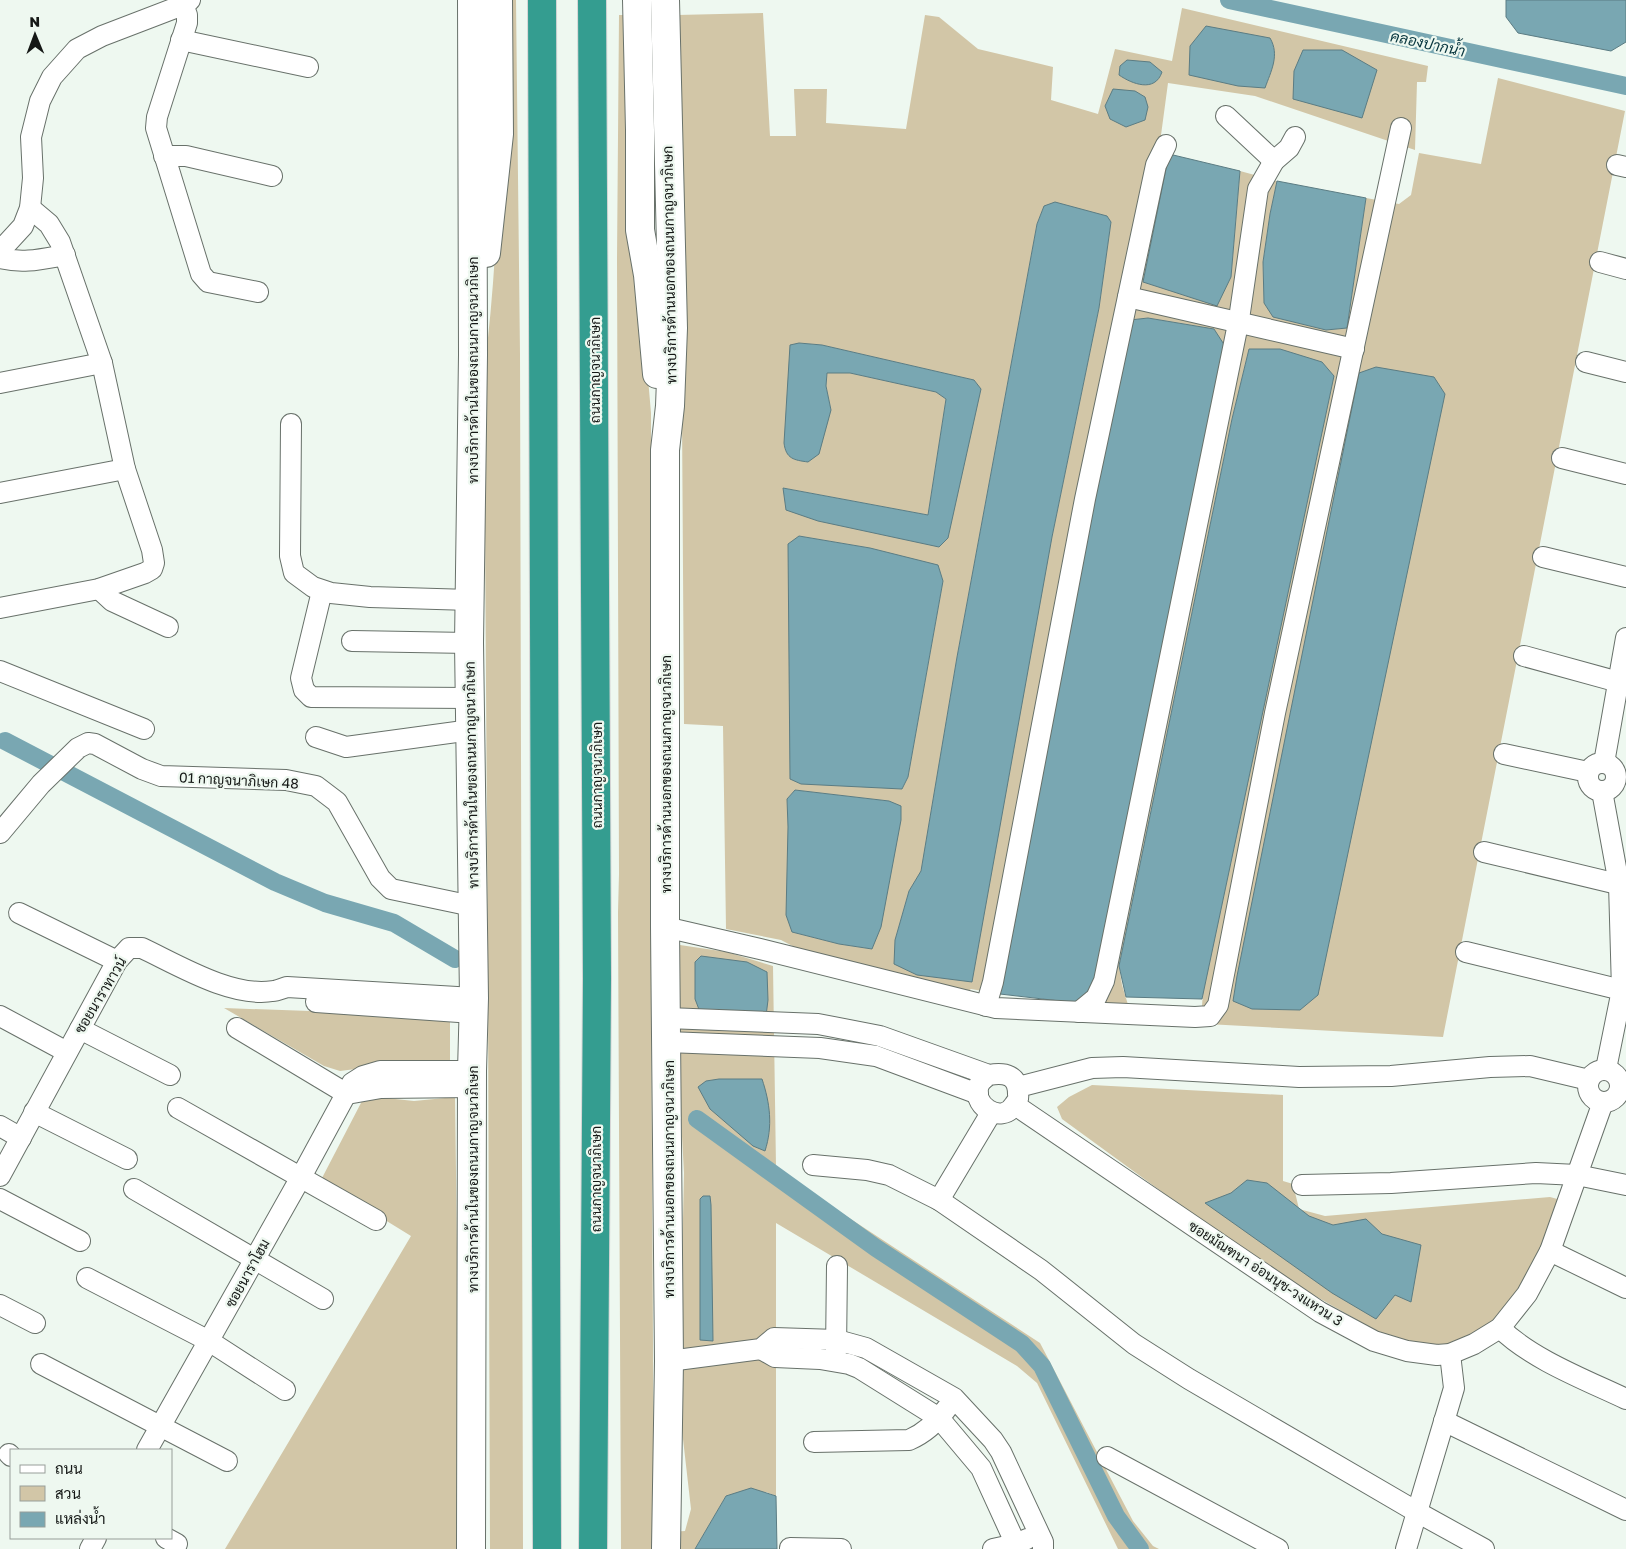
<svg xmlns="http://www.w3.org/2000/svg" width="1626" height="1549" viewBox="0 0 1626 1549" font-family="'Golos Text',Sarabun,sans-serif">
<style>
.green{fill:#d2c6a7;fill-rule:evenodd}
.water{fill:#79a7b2;stroke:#5b7c83}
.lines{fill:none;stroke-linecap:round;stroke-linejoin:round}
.canal{stroke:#79a7b2;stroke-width:18}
.street-casing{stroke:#68716a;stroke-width:22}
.secondary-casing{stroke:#68716a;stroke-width:30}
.highway-casing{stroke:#d5d5d5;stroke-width:30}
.street{stroke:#fff;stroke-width:20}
.secondary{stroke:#fff;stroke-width:28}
.highway{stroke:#349d90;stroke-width:28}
.labels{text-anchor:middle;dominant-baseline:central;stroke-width:4.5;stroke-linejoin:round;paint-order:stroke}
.street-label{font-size:14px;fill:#151816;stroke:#eef8f0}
.water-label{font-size:15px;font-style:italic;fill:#06343d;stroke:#eef8f0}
</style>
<rect width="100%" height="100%" fill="#eef8f0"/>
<g class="green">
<path d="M 503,0 L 516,0 L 520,354 L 523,1549 L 490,1549 L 488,995 L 484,372 C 500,248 500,124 503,0 Z"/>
<path d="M 1182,8 L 1428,66 L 1426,82 L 1417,82 L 1415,150 L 1255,96 L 1168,83 L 1159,150 L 1169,154 L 1231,276 L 1240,171 L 1277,181 L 1270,214 L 1263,262 L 1264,303 L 1326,330 L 1347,328 L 1366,198 L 1399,204 L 1411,195 L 1419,153 L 1481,164 L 1498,78 L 1625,111 L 1443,1037 L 1207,1024 L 1202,1006 L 1249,349 L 1232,419 L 1119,966 L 1122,985 L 1129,1008 L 1077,1003 L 1214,329 L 1148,318 L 1130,320 L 1000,994 L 971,989 L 964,994 L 806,953 L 781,940 L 726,929 L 723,726 L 684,724 L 682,415 L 677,15 L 763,13 L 770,136 L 796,136 L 794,89 L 827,89 L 826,123 L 906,129 L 925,15 L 939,17 L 978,49 L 1053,67 L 1051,100 L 1098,114 L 1115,49 L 1172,61 ZM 1044,206 L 1107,216 L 1111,222 L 1099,308 L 1052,537 L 895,940 L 909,891 L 921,872 L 957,657 L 1037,224 ZM 799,343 L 822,345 L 974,380 L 980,389 L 939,547 L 784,488 L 928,515 L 946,399 L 937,392 L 850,373 L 827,373 L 826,386 L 831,410 ZM 799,536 L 870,548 L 938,566 L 943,581 L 908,777 L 902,789 L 790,779 ZM 795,790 L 889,801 L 872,949 L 839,944 L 792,932 L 787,799 Z"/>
<path d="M 619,15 L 631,15 L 639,274 L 651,413 L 651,966 L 654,1533 L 685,1531 L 691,1509 L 679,1404 L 684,1173 L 680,1100 L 680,945 L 727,952 L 773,966 L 776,1167 L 808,1191 L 1040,1343 L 1133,1521 L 1153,1546 L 1159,1549 L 1118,1549 L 1037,1383 L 1017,1366 L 776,1223 L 776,1496 L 766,1492 L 726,1496 L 695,1549 L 621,1549 L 618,912 L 619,874 L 617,259 Z"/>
<path d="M 224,1008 L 450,1016 L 450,1064 L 395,1064 L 340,1071 L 324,1066 Z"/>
<path d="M 1092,1085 L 1283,1095 L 1283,1181 L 1293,1184 L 1299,1209 L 1325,1216 L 1550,1197 L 1572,1203 L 1512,1327 L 1473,1352 L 1430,1348 L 1378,1332 L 1265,1267 L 1062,1119 L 1057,1107 L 1069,1097 Z"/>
<path d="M 455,1097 L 458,1324 L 456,1549 L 225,1549 L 411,1236 L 325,1183 L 322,1178 L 362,1101 L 386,1098 L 414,1101 Z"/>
</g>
<g class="water">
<path d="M 1506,0 L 1626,0 L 1626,42 L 1611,51 L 1518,33 L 1506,17 Z"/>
<path d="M 1206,26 L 1270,38 C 1280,55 1271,71 1265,88 L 1238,86 L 1189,75 L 1190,46 Z"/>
<path d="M 1303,50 L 1342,50 L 1377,70 L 1362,118 L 1293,99 L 1294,71 Z"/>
<path d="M 1127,60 L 1150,62 L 1162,72 C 1155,93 1132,84 1119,75 L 1120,66 Z"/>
<path d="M 1113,89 L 1135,91 L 1145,97 L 1148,107 L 1145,120 L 1126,127 L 1110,119 L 1105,106 Z"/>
<path d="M 1169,154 L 1240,171 L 1231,277 L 1217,306 L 1143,282 Z"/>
<path d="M 1277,181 L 1366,198 L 1347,328 L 1326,330 L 1273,317 L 1264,303 L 1263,262 L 1270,214 Z"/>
<path d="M 1055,202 L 1107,216 L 1111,222 L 1099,308 L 1052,537 L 972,982 L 917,975 L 894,964 L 895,940 L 909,891 L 921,871 L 957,657 L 1037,224 L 1044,206 Z"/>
<path d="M 1148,318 L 1214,329 L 1225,346 L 1106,936 L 1091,995 L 1077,1003 L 1000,994 L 1015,921 L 1074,601 L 1130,320 Z"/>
<path d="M 799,343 L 822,345 L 974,380 L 981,389 L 948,538 L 939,547 L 818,521 L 786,510 L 783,488 L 928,515 L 946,399 L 936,392 L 850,373 L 827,373 L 826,386 L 831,410 L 819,454 L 808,462 C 794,460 786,459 784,443 L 790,345 Z"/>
<path d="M 1249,349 L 1280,349 L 1322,362 L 1334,376 L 1202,999 L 1126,997 L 1119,966 L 1232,419 Z"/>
<path d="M 1376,367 L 1434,377 L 1445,394 L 1318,995 L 1300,1010 L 1252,1009 L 1233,1001 L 1237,976 L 1359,373 Z"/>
<path d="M 799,536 L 870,548 L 938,565 L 943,581 L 908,777 L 902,789 L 801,784 L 790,779 L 788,544 Z"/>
<path d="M 795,790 L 889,801 L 901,806 L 901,820 L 881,927 L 872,949 L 839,944 L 792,932 L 786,915 L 788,827 L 787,799 Z"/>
<path d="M 701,956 L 747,962 L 767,972 L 768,1000 L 766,1016 L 700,1012 L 695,999 L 695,962 Z"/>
<path d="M 719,1079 L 762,1079 C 770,1103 773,1126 765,1151 L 753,1146 L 710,1109 L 698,1087 L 706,1081 Z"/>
<path d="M 1247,1180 L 1267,1183 L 1309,1216 L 1333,1225 L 1366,1219 L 1382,1234 L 1421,1245 L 1411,1302 L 1395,1295 L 1376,1319 L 1332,1293 L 1205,1203 L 1231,1193 Z"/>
<path d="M 703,1196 L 710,1196 L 711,1205 L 713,1341 L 700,1340 L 700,1199 Z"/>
<path d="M 751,1488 L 776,1496 L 777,1549 L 695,1549 L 726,1496 Z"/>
</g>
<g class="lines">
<g class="canal">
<path d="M 1229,0 L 1626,86"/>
<path d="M 5,741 L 275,882 L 325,903 L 394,923 L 455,959"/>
<path d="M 697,1119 L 876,1248 L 1022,1344 L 1042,1366 L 1116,1516 L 1140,1549"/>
</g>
<defs>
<g id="street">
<path d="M 183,5 L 187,15 L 187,23 L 157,117 L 156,128 L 201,274 L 208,282 L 258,292"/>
<path d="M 181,40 L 308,67"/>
<path d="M 1226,116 L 1274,161"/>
<path d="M 164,156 L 186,156 L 272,176"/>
<path d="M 1617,165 L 1626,167"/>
<path d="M 0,251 L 23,226 L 30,208 L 33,178 L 31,137 L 40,101 L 52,77 L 77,49 L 102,36 L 183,5 L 190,0"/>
<path d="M 0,258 C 23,264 42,259 65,255"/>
<path d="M 1600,262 L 1626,269"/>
<path d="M 1128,297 L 1354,349"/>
<path d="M 1586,362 L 1626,372"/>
<path d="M 0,383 L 102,363"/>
<path d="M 291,424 L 290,556 L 294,573 L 313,587 L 331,593 L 370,597 L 470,600"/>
<path d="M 1562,458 L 1626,474"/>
<path d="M 0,493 L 125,469"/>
<path d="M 1543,557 L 1626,577"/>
<path d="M 99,589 L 112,601 L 168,627"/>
<path d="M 322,591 L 301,678 L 304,690 L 311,697 L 471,698"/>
<path d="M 0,608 L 99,589 L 145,573 L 152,569 L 154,563 L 152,550 L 125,469 L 102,363 L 60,242 L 49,224 L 30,208"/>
<path d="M 352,641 L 469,643"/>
<path d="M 1524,656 L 1626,684"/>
<path d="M 0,671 L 144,729"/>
<path d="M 316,737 L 346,747 L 471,730"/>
<path d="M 1504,754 L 1588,772"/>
<circle cx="1602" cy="777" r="14"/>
<path d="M 1604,763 L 1626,638"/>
<path d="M 1602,791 L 1619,884 L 1622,990 L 1606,1069"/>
<path d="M 0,833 L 41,784 L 78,748 L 88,743 L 95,744 L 142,769 L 161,776 L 286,780 L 316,786 L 337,802 L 380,878 L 391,889 L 472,906"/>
<path d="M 1484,852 L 1626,886"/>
<path d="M 19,913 L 117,961"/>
<path d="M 665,927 L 760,949 L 996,1008 L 1195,1017 L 1210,1016 L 1218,1005 L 1275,713 L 1401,128"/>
<path d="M 1466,952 L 1626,991"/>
<path d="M 316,1002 L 473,1013"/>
<path d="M 986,1006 L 993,982 L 1085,499 L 1156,165 L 1166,145"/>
<path d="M 1079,1012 L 1096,998 L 1104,981 L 1239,319 L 1258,189 L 1274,161 L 1289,148 L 1295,137"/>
<path d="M 0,1016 L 67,1052"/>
<path d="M 667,1018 L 818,1024 L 880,1036 L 989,1075 C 1005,1072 1018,1075 1018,1094 C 1019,1099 1017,1101 1014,1105 C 1002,1126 968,1104 980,1083 C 982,1080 986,1077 989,1075"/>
<path d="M 237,1028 L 347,1094"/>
<path d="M 80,1029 L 170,1075"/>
<path d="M 667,1042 L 820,1048 L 876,1056 L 978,1094"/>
<circle cx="1604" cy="1086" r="16"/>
<path d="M 1018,1087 L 1092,1068 L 1123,1067 L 1299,1077 L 1391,1076 L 1490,1067 L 1530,1066 L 1589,1080"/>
<path d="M 347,1094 L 381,1088 L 472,1087"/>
<path d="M 1015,1105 L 1320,1312 L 1374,1341 L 1407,1351 L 1437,1355 L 1450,1354 L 1474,1344 L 1500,1328 L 1527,1294 L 1550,1251 L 1603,1102"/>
<path d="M 178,1108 L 376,1220"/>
<path d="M 34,1112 L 127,1159"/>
<path d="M 0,1126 L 21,1138"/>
<path d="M 813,1165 L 867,1170 L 889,1175 L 939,1200 L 1041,1270 L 1134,1344 L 1189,1379 L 1417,1512 L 1484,1549"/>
<path d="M 0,1176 L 117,961 L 129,948 L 142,948 C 178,965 232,998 273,991 C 277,991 283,988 287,987 L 474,998"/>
<path d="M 1302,1185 L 1391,1183 L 1536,1173 L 1577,1175 L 1626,1185"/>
<path d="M 134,1189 L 323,1299"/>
<path d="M 0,1199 L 80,1241"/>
<path d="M 939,1200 L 991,1113"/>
<path d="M 1550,1251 L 1626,1288"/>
<path d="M 87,1278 L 209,1341 L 285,1390"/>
<path d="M 0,1305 L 35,1323"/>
<path d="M 1500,1328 C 1531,1359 1586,1380 1626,1399"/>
<path d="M 761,1349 L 775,1357 L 820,1359 L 849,1364 L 859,1368 L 939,1418 L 981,1468 L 1018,1549"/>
<path d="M 836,1352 L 837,1266"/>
<path d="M 669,1361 L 761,1349 L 774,1338 L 837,1340 L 866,1348 L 954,1398 L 993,1440 L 1001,1452 L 1043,1542 L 1043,1549"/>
<path d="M 41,1364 L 227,1461"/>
<path d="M 1444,1421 L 1626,1510"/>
<path d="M 814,1442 L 909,1440 C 925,1433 937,1422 947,1408"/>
<path d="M 147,1450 L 301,1177 L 352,1083 L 363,1076 L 380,1071 L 472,1071"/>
<path d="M 9,1454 L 11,1456"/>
<path d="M 1107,1457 L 1278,1549"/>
<path d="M 166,1538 L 177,1544"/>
<path d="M 790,1548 L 841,1549"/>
<path d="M 90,1549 L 96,1538"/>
<path d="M 993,1549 L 1016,1544 L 1027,1539"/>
<path d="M 1406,1549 L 1454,1388 L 1450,1354"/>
</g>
<g id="secondary">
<path d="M 637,0 L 640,130 L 640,230 L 648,275 L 657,374"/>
<path d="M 665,0 L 673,328 L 670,406 L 665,450 L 665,927 L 669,1361 L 666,1549"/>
<path d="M 486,253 L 499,134 L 498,0"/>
<path d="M 471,1549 L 472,1071 L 474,998 L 469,643 L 473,355 L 472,0"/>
</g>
<g id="highway">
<path d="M 542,0 L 547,1549"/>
<path d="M 592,0 L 597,978 L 593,1549"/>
</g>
</defs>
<use href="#street" class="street-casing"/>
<use href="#secondary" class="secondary-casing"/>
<use href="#highway" class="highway-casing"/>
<use href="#street" class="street"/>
<use href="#secondary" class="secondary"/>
<use href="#highway" class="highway"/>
</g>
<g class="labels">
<g class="street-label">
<text transform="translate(669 265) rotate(-91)">ทางบริการด้านนอกของถนนกาญจนาภิเษก</text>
<text transform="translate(472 370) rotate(-90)">ทางบริการด้านในของถนนกาญจนาภิเษก</text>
<text transform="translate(594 370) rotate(-90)">ถนนกาญจนาภิเษก</text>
<text transform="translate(665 774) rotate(-90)">ทางบริการด้านนอกของถนนกาญจนาภิเษก</text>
<text transform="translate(471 775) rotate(-91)">ทางบริการด้านในของถนนกาญจนาภิเษก</text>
<text transform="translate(596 775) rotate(-90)">ถนนกาญจนาภิเษก</text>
<text transform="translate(239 780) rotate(3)">01 กาญจนาภิเษก 48</text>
<text transform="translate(100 995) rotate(-59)">ซอยนาราทาวน์</text>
<text transform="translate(472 1179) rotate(-90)">ทางบริการด้านในของถนนกาญจนาภิเษก</text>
<text transform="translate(595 1179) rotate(-90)">ถนนกาญจนาภิเษก</text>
<text transform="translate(668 1179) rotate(-90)">ทางบริการด้านนอกของถนนกาญจนาภิเษก</text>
<text transform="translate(247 1273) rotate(-61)">ซอยนาราโฮม</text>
<text transform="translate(1266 1273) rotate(33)">ซอยมัณฑนา อ่อนนุช-วงแหวน 3</text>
</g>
<g class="water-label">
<text transform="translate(1428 43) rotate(12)">คลองปากน้ำ</text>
</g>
</g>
<rect x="10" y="1449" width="162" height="90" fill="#eef8f0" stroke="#979e99"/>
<rect x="20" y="1465" width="25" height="8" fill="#ffffff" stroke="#979e99"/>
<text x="55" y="1474" font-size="15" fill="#151816">ถนน</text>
<rect x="20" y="1486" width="25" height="15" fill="#d2c6a7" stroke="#979e99"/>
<text x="55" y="1499" font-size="15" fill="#151816">สวน</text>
<rect x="20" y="1512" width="25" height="15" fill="#79a7b2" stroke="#979e99"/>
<text x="55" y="1524" font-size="15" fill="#151816">แหล่งน้ำ</text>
<g transform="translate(35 35) rotate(359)" stroke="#eef8f0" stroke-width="4" paint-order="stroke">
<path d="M0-4L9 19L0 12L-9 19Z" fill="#151816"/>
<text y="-8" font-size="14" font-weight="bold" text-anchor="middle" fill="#151816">N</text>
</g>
</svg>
